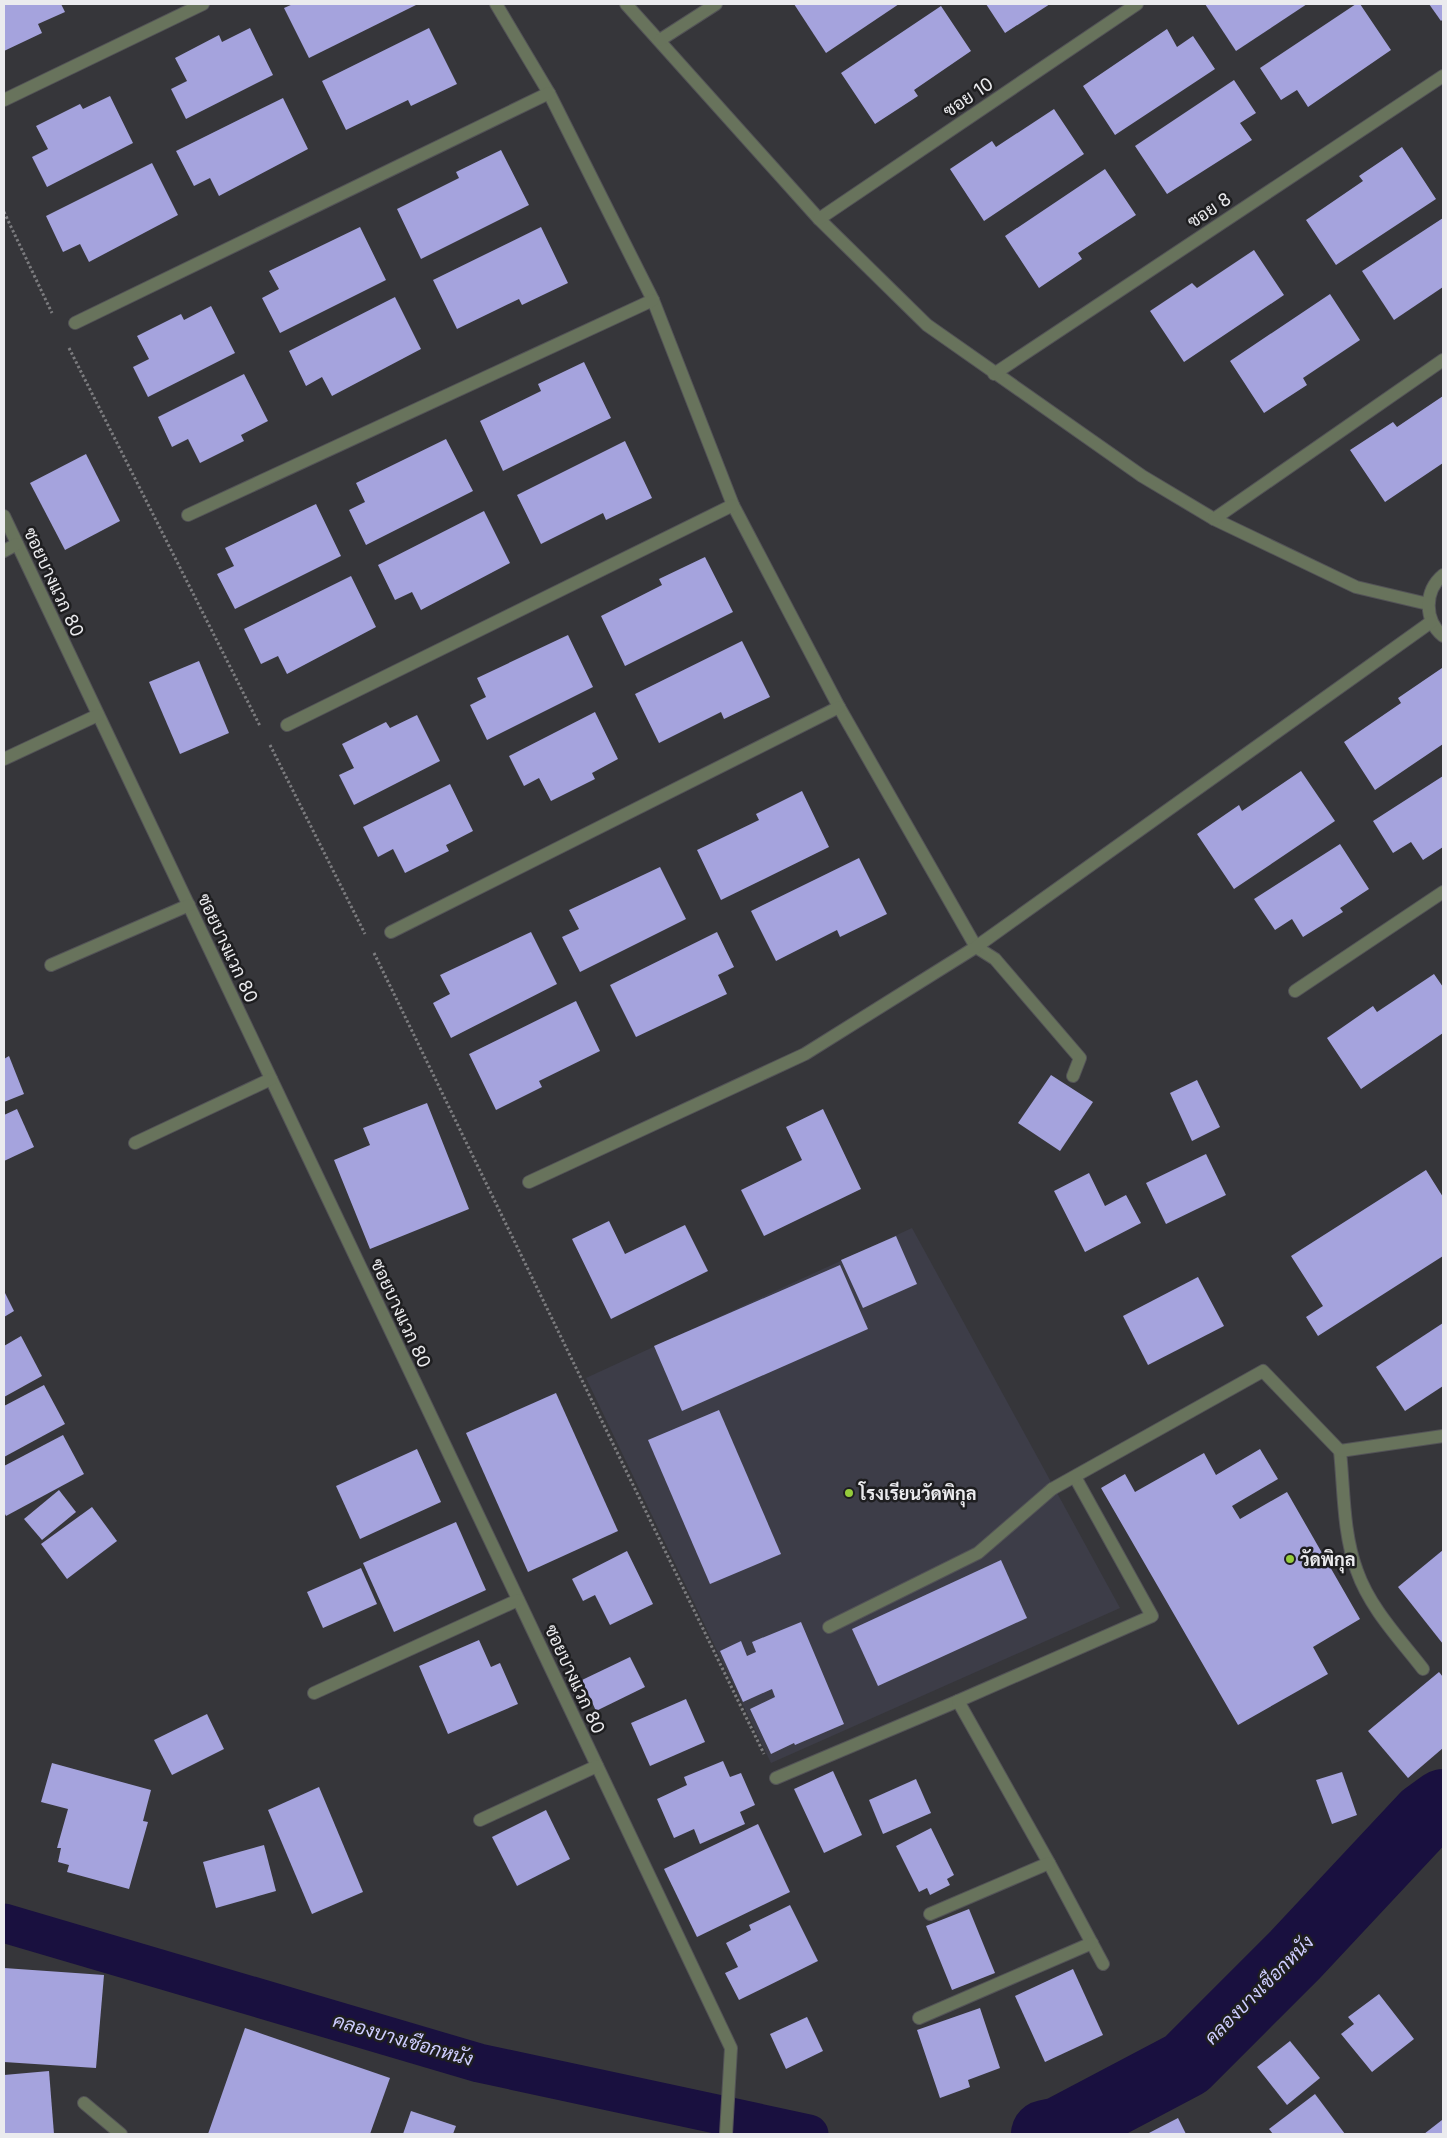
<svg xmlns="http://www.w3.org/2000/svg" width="1447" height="2138" viewBox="0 0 1447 2138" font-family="Inter,Sarabun,sans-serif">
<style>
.built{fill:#3d3d48}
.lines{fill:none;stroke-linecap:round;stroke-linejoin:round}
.canal{stroke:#19103f;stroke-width:39}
.river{stroke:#19103f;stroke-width:68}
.building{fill:#a5a3dd}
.lane-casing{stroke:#535357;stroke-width:14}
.street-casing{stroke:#535357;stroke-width:14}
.path{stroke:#7c7c7f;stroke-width:3;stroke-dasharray:2.5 2.5;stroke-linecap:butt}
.lane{stroke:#68735c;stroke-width:12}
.street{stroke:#68735c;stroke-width:12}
.poi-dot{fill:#95cc3b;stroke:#1e1e20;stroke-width:2}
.labels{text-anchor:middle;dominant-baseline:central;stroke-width:5;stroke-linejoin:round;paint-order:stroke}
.street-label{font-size:18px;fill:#ebebee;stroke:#1e1e20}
.poi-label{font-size:18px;font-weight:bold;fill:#ebebee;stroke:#1e1e20;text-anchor:start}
.water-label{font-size:19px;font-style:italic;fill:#cecdff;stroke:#1e1e20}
</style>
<rect width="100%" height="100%" fill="#36363a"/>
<path class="built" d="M 912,1228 L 1120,1608 L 771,1763 L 586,1378 Z"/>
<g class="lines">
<path class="canal" d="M 4,1923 L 479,2063 L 809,2134"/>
<path class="river" d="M 1045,2134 L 1059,2131 L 1186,2064 L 1295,1955 L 1425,1816 L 1443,1803"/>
</g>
<g class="building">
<path d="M 4,4 L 61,4 L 65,12 L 38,24 L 42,33 L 4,51 Z"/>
<path d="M 293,4 L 418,4 L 309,58 L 284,8 Z"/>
<path d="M 794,4 L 899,4 L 826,53 Z"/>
<path d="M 986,4 L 1050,4 L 1005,33 Z"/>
<path d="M 1205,4 L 1307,4 L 1236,51 Z"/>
<path d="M 1356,4 L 1360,4 L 1391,50 L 1308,107 L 1297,90 L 1281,100 L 1260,68 Z"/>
<path d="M 1429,4 L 1443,4 L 1443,19 L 1441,21 Z"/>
<path d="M 941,6 L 971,51 L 914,90 L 918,96 L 875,124 L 841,73 Z"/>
<path d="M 250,28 L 273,75 L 186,119 L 171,89 L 187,81 L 175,58 L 219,35 L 222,42 Z"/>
<path d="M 429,28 L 457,84 L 411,106 L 408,100 L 346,130 L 322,81 Z"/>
<path d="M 1167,29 L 1177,47 L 1193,36 L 1215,69 L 1115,135 L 1083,86 Z"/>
<path d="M 1234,80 L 1256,113 L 1240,123 L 1252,140 L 1167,194 L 1135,146 Z"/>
<path d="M 110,96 L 133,143 L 47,187 L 32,157 L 48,149 L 36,126 L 80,104 L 83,109 Z"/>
<path d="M 283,98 L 308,149 L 219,196 L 210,178 L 194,186 L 176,151 Z"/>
<path d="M 1054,109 L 1084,154 L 984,221 L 950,169 L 992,141 L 996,147 Z"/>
<path d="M 1402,147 L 1436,199 L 1336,265 L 1306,220 L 1363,181 L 1359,176 Z"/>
<path d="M 501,150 L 529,205 L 421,259 L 397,209 L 459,178 L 456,172 Z"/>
<path d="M 152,163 L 178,215 L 89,262 L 80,244 L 63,252 L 46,216 Z"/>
<path d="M 1105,169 L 1136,215 L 1078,253 L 1082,259 L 1039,288 L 1005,236 Z"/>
<path d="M 1443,218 L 1443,287 L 1394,320 L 1362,271 Z"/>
<path d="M 360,227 L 386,280 L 280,333 L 262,298 L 279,289 L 269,271 Z"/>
<path d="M 541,227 L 568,283 L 522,305 L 519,299 L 457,329 L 433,280 Z"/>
<path d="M 1254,250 L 1284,295 L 1184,362 L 1150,311 L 1192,283 L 1197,288 Z"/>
<path d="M 1330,294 L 1360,340 L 1303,378 L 1307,385 L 1264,413 L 1230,361 Z"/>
<path d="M 395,297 L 421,349 L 332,396 L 322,377 L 306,386 L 289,351 Z"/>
<path d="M 211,306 L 235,353 L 148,397 L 133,367 L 149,359 L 137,336 L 181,314 L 184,320 Z"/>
<path d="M 584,362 L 611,418 L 503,471 L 480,421 L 541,391 L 538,384 Z"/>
<path d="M 244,374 L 268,421 L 241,435 L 244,441 L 200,463 L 188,439 L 172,447 L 158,417 Z"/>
<path d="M 1443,396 L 1443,463 L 1385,502 L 1350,450 L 1393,422 L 1397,427 Z"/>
<path d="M 446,439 L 473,491 L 366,545 L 349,510 L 365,502 L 356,483 Z"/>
<path d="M 625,441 L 652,498 L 606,520 L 603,513 L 541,544 L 517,495 Z"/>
<path d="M 86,454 L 120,521 L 65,550 L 30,483 Z"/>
<path d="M 316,504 L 341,556 L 235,609 L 217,574 L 234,566 L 225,548 Z"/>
<path d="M 484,511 L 510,563 L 421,610 L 412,592 L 395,600 L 378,565 Z"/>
<path d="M 705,557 L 733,612 L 625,666 L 601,616 L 662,585 L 659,579 Z"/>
<path d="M 351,576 L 376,627 L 287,674 L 278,656 L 261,664 L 244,629 Z"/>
<path d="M 568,635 L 593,687 L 487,740 L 470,705 L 486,697 L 477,678 Z"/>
<path d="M 742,641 L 770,697 L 724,719 L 721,712 L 659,743 L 635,694 Z"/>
<path d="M 199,661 L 229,733 L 180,754 L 149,682 Z"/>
<path d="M 1442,668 L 1443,671 L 1443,744 L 1375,790 L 1344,742 L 1401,703 L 1398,698 Z"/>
<path d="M 595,712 L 618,759 L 592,773 L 595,779 L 551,801 L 539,778 L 524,786 L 509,756 Z"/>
<path d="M 417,715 L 440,761 L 354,805 L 339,775 L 354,768 L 342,744 L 386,722 L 390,728 Z"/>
<path d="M 1301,771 L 1335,821 L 1234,889 L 1197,834 L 1239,805 L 1242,811 Z"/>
<path d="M 1443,776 L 1443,847 L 1423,860 L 1411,842 L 1393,853 L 1373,821 Z"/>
<path d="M 450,784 L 473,831 L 446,845 L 449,851 L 405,873 L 393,849 L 378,857 L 363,827 Z"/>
<path d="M 802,791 L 829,847 L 721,900 L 697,850 L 759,820 L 756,814 Z"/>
<path d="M 1340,844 L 1369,889 L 1340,908 L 1343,912 L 1303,937 L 1292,919 L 1275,930 L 1254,899 Z"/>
<path d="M 859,858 L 887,914 L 840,937 L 837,930 L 776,961 L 751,911 Z"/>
<path d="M 660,867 L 686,919 L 580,972 L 562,937 L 579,929 L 569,910 Z"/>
<path d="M 531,932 L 557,984 L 451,1038 L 433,1003 L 450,994 L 440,975 Z"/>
<path d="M 717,932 L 734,967 L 718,975 L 727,994 L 636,1037 L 610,985 Z"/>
<path d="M 1434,974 L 1443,987 L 1443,1033 L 1361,1089 L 1327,1038 L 1373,1006 L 1377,1012 Z"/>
<path d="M 576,1001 L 600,1051 L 539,1081 L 542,1087 L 496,1110 L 469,1054 Z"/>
<path d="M 9,1056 L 24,1094 L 4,1102 L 4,1059 Z"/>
<path d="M 1051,1075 L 1093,1102 L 1060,1151 L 1018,1123 Z"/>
<path d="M 1197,1080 L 1220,1127 L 1192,1141 L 1170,1093 Z"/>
<path d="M 427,1103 L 469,1209 L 370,1249 L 334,1160 L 370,1145 L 363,1128 Z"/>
<path d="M 17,1109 L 34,1147 L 4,1161 L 4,1115 Z"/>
<path d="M 823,1109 L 861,1189 L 764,1236 L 741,1190 L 802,1160 L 786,1127 Z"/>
<path d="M 1206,1154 L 1226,1195 L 1166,1224 L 1146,1183 Z"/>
<path d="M 1426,1170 L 1443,1197 L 1443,1256 L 1318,1336 L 1306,1317 L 1323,1306 L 1291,1256 Z"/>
<path d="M 1089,1173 L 1105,1206 L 1126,1195 L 1141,1223 L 1085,1252 L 1054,1191 Z"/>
<path d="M 609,1221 L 625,1254 L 685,1225 L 708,1271 L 611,1319 L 572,1239 Z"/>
<path d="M 896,1236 L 917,1284 L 863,1308 L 841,1260 Z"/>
<path d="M 840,1265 L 868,1329 L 682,1411 L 654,1346 Z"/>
<path d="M 1198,1277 L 1224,1326 L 1148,1365 L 1123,1316 Z"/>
<path d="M 4,1291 L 14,1311 L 4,1317 Z"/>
<path d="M 1443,1323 L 1443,1386 L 1405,1411 L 1376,1367 Z"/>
<path d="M 21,1336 L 42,1376 L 4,1397 L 4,1346 Z"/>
<path d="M 44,1385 L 65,1424 L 4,1457 L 4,1406 Z"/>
<path d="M 556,1393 L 618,1531 L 528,1572 L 466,1433 Z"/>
<path d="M 719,1410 L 781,1554 L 710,1584 L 648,1440 Z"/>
<path d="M 63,1435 L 84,1474 L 6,1516 L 4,1512 L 4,1466 Z"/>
<path d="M 417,1449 L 441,1502 L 360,1539 L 336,1486 Z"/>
<path d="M 1260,1449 L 1278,1479 L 1232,1506 L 1240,1519 L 1287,1492 L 1360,1619 L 1313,1647 L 1328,1674 L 1238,1725 L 1101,1488 L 1125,1474 L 1135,1492 L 1204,1453 L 1216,1475 Z"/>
<path d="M 59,1490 L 76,1512 L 42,1540 L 24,1519 Z"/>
<path d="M 92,1507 L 117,1541 L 67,1579 L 41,1544 Z"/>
<path d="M 456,1522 L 486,1590 L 394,1632 L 363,1563 Z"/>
<path d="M 1443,1550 L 1443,1644 L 1398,1587 Z"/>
<path d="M 627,1551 L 653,1604 L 610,1625 L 595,1595 L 583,1601 L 572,1579 Z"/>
<path d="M 1001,1560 L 1027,1618 L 878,1686 L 852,1629 Z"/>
<path d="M 361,1568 L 377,1604 L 323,1628 L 307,1592 Z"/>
<path d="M 801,1622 L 844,1724 L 795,1745 L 794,1743 L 771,1754 L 750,1709 L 775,1697 L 772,1689 L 743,1702 L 720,1651 L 741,1641 L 747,1656 L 756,1652 L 752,1642 Z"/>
<path d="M 479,1640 L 491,1667 L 500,1663 L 518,1704 L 448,1734 L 419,1666 Z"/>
<path d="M 630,1657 L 645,1687 L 596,1711 L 582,1680 Z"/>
<path d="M 1439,1672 L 1443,1677 L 1443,1748 L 1408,1778 L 1368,1731 Z"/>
<path d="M 686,1699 L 705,1742 L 650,1766 L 631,1723 Z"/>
<path d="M 207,1714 L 224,1749 L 172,1775 L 154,1740 Z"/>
<path d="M 723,1761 L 730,1777 L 741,1773 L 755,1805 L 740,1812 L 745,1824 L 700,1844 L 694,1829 L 674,1838 L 657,1799 L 687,1785 L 684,1777 Z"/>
<path d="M 52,1763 L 151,1790 L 143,1821 L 148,1822 L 129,1889 L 67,1872 L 69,1865 L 58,1862 L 61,1848 L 57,1848 L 68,1809 L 41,1802 Z"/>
<path d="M 833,1771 L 862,1835 L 824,1853 L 794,1789 Z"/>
<path d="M 1342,1772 L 1357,1815 L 1332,1824 L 1316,1780 Z"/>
<path d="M 916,1779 L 931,1813 L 883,1834 L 869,1800 Z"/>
<path d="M 319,1787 L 363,1892 L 312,1914 L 268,1810 Z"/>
<path d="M 546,1810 L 570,1859 L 517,1886 L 492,1837 Z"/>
<path d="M 758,1824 L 790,1892 L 697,1937 L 664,1869 Z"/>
<path d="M 931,1828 L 954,1875 L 947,1879 L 950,1885 L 930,1895 L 927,1888 L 919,1892 L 896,1846 Z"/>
<path d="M 264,1845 L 276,1891 L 216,1908 L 203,1862 Z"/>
<path d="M 790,1905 L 818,1961 L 739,2000 L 725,1973 L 738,1967 L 726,1943 L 751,1930 L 749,1925 Z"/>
<path d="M 969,1909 L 995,1973 L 952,1990 L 926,1926 Z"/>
<path d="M 4,1968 L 104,1975 L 96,2068 L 4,2062 Z"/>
<path d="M 1073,1969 L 1103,2035 L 1045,2062 L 1015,1996 Z"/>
<path d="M 1379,1994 L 1414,2039 L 1372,2072 L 1341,2034 L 1354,2024 L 1348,2017 Z"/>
<path d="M 980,2008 L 1000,2068 L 968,2080 L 970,2087 L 940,2098 L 917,2030 Z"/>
<path d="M 807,2017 L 823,2051 L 786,2069 L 770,2034 Z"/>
<path d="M 245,2028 L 390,2078 L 370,2134 L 208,2134 Z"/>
<path d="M 1290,2041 L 1320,2078 L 1287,2105 L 1257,2067 Z"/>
<path d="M 49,2071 L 54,2134 L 4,2134 L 4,2075 Z"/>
<path d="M 1315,2094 L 1345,2134 L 1273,2134 L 1269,2129 Z"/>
<path d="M 411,2111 L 456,2126 L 453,2134 L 403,2134 Z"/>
<path d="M 1178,2118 L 1186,2134 L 1147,2134 Z"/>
<path d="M 1442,2120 L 1443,2134 L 1424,2134 Z"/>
</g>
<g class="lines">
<defs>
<g id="lane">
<path d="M 976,947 L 995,959 L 1080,1058 L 1073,1076"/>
<path d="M 1340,1451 C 1344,1490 1343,1534 1357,1571 C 1370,1608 1399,1638 1423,1669"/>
<path d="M 829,1627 L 978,1553 L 1052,1489"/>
<path d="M 776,1778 L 958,1701"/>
</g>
<g id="street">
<path d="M 496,4 L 549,93 L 653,300 L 733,505 L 839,707 L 976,947"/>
<path d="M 626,4 L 819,219 L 927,325 L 1142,476 L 1214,519 L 1356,587 L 1428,604"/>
<path d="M 660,40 L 716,4"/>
<path d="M 4,100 L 203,4"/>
<path d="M 819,219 L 1137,4"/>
<path d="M 75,323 L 549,93"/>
<path d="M 994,374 L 1443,76"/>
<path d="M 188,515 L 653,300"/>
<path d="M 4,516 L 731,2048 L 726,2134"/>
<path d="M 1214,519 L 1443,360"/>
<path d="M 4,551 L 17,544"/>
<path d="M 1443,575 C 1424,591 1424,620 1443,636"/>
<path d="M 287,725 L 733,505"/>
<path d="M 4,759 L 98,715"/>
<path d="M 391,932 L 839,707"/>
<path d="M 51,965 L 189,905"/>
<path d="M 1295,991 L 1443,892"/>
<path d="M 135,1143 L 271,1079"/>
<path d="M 529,1182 L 805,1054 L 976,947 L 1431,622"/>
<path d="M 1075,1477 L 1152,1616 L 958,1701 L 1049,1863 L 1103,1964"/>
<path d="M 1052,1489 L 1263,1371 L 1340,1451 L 1443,1436"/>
<path d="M 314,1693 L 518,1600"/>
<path d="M 480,1820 L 597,1766"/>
<path d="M 930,1914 L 1049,1863"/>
<path d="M 919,2018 L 1092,1943"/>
<path d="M 84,2103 L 121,2134"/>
</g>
</defs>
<use href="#lane" class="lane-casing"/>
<use href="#street" class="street-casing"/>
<g class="path">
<path d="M 4,212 L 52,313"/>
<path d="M 69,348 L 260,726"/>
<path d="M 270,745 L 365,934"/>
<path d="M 374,953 L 764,1754"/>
</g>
<use href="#lane" class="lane"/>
<use href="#street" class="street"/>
</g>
<g class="poi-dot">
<circle cx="849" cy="1493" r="5"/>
<circle cx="1290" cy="1559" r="5"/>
</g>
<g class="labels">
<g class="street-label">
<text transform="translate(968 97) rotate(-34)">ซอย 10</text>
<text transform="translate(1209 210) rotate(-34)">ซอย 8</text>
<text transform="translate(54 582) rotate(65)">ซอยบางแวก 80</text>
<text transform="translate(228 948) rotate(65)">ซอยบางแวก 80</text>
<text transform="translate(401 1313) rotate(65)">ซอยบางแวก 80</text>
<text transform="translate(575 1679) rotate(65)">ซอยบางแวก 80</text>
</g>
<g class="poi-label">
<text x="859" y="1493">โรงเรียนวัดพิกุล</text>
<text x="1300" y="1559">วัดพิกุล</text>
</g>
<g class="water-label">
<text transform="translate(1259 1990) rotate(-45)">คลองบางเชือกหนัง</text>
<text transform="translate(403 2040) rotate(16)">คลองบางเชือกหนัง</text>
</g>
</g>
<rect width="1447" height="2138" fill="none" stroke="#ebebee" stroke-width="10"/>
</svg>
